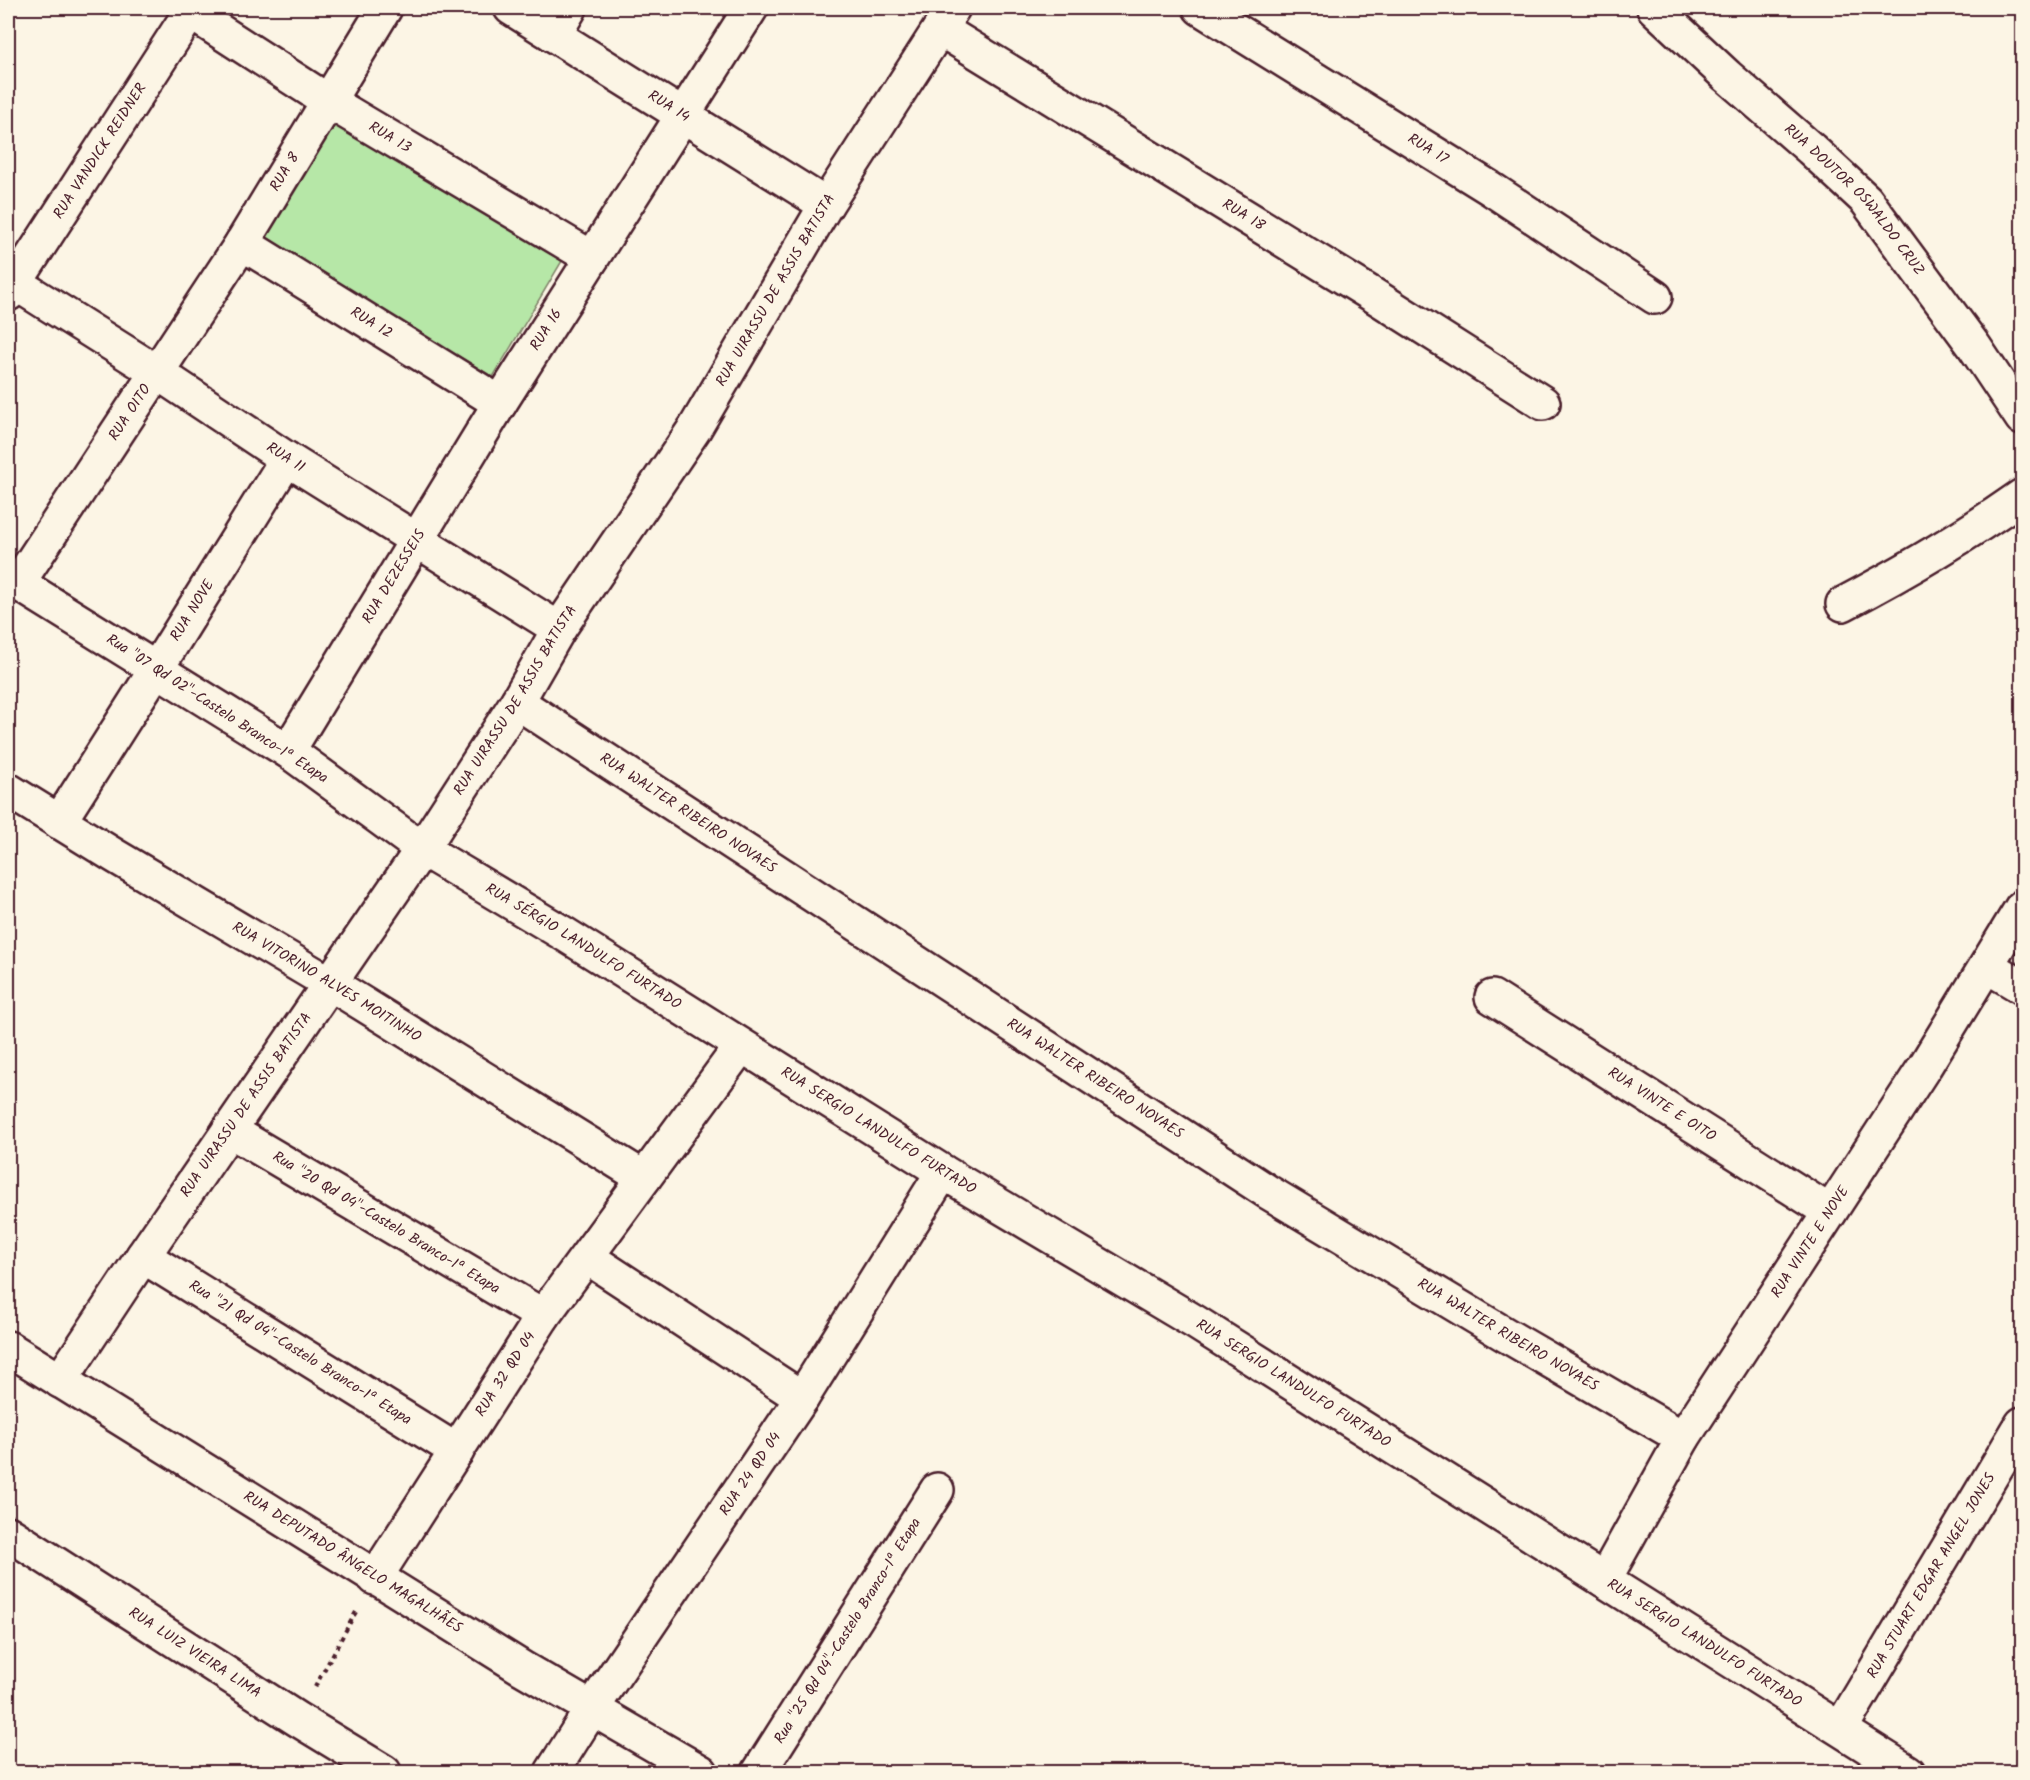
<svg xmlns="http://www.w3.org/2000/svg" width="2030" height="1780" viewBox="0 0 2030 1780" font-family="Kalam,sans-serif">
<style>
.green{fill:#b6e7a7;stroke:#808369;stroke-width:1.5}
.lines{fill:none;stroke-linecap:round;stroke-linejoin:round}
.street-casing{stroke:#4a1f2b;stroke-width:38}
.path{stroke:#4a1f2b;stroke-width:4;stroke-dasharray:4.5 4.5;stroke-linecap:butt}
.street{stroke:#fcf5e5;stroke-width:33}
.labels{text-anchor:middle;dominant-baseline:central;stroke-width:6;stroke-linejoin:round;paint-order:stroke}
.street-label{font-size:15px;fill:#4a1f2b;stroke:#fcf5e5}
</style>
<rect width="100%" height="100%" fill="#fcf5e5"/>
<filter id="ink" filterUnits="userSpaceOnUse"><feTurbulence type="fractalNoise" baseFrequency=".0167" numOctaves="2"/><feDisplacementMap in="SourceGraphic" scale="12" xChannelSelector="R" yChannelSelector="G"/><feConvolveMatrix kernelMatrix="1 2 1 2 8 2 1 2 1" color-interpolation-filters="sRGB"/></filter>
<g filter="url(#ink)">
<path class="green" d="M 331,122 L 562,261 L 493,377 L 262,238 Z"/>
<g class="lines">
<defs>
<g id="street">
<path id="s1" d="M 511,8 L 826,205"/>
<path id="s2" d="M 1200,8 L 1490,188 L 1655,297"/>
<path id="s3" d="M 1654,8 L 1727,76 L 1811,149 L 1866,200 L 1974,346 L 2022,418"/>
<path id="s4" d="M 190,12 L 328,101 L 592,258"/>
<path id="s5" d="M 940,29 L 1373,295 L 1543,403"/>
<path d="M 554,35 L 570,8"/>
<path id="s6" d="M 242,243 L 500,403"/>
<path id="s7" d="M 15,283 L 158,373 L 287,459 L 559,629"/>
<path id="s8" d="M 8,294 L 193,8"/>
<path id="s9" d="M 8,577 L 288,751 L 422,849 L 566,935 L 943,1172 L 1195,1322 L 1908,1772"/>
<path id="s10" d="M 18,583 L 242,243 L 385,8"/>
<path d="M 1843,604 C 1906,571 1964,537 2022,496"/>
<path id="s11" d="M 517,702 L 1268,1192 L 1506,1335 L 1683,1438"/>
<path id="s12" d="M 288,751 L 500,403 L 751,8"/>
<path id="s13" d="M 8,790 L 115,856 L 331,984 L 644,1178"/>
<path id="s14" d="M 59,822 L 157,668 L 287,459"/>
<path d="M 1987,966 L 2022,987"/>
<path id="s15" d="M 1492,997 L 1830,1212"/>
<path d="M 229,1130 L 543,1316"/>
<path d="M 143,1256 L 457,1451"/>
<path d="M 587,1257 L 802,1398"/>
<path id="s16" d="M 8,1348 L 522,1668 L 701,1772"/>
<path id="s17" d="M 60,1381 L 143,1256 L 422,849 L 517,702 L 559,629 L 695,428 L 826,205 L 953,8"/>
<path id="s18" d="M 8,1533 L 297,1719 L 384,1772"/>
<path id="s19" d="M 375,1578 L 543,1316 L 741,1046"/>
<path id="s20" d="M 1604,1580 L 1683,1438 L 1925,1066 L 2022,907"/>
<path id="s21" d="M 1841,1728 L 2022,1424"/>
<path id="s22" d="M 552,1772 L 591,1710 L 802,1398 L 943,1172"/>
<path d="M 759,1772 L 937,1490"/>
</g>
</defs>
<use href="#street" class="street-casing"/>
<path class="path" d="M 315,1687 L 357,1610"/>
<use href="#street" class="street"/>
</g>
</g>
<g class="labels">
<g class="street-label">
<text stroke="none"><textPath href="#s1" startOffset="186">RUA 14</textPath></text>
<text stroke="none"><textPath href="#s4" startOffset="236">RUA 13</textPath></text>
<text stroke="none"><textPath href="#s2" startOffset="268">RUA 17</textPath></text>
<text stroke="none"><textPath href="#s8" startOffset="170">RUA VANDICK REIDNER</textPath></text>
<text stroke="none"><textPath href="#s10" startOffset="490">RUA 8</textPath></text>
<text stroke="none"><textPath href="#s3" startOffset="278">RUA DOUTOR OSWALDO CRUZ</textPath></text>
<text stroke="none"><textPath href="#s5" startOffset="356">RUA 18</textPath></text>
<text stroke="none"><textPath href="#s17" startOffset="1305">RUA UIRASSU DE ASSIS BATISTA</textPath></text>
<text stroke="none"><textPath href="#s6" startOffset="152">RUA 12</textPath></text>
<text stroke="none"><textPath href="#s12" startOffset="494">RUA 16</textPath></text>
<text stroke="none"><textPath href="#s10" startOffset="204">RUA OITO</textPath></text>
<text stroke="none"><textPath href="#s7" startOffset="322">RUA 11</textPath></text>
<text stroke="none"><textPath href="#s12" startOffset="204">RUA DEZESSEIS</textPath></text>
<text stroke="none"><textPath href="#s14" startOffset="250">RUA NOVE</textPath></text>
<text stroke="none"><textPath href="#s17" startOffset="819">RUA UIRASSU DE ASSIS BATISTA</textPath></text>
<text transform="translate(217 709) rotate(33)">Rua "07 Qd 02"-Castelo Branco-1ª Etapa</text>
<text stroke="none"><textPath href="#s11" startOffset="204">RUA WALTER RIBEIRO NOVAES</textPath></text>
<text stroke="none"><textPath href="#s9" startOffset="684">RUA SÉRGIO LANDULFO FURTADO</textPath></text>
<text stroke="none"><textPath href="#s13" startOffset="372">RUA VITORINO ALVES MOITINHO</textPath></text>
<text stroke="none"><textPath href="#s11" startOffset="690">RUA WALTER RIBEIRO NOVAES</textPath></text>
<text stroke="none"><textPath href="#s17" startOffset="333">RUA UIRASSU DE ASSIS BATISTA</textPath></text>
<text stroke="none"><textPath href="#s15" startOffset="201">RUA VINTE E OITO</textPath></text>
<text stroke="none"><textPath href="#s9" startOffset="1032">RUA SERGIO LANDULFO FURTADO</textPath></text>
<text transform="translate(386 1223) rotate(31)">Rua "20 Qd 04"-Castelo Branco-1ª Etapa</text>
<text stroke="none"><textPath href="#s20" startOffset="396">RUA VINTE E NOVE</textPath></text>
<text stroke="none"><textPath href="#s11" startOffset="1176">RUA WALTER RIBEIRO NOVAES</textPath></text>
<text transform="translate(300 1353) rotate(32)">Rua "21 Qd 04"-Castelo Branco-1ª Etapa</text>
<text stroke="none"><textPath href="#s19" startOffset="242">RUA 32 QD 04</textPath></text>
<text stroke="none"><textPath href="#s9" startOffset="1518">RUA SERGIO LANDULFO FURTADO</textPath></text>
<text stroke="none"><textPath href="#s22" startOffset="358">RUA 24 QD 04</textPath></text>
<text stroke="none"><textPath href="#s16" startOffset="406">RUA DEPUTADO ÂNGELO MAGALHÃES</textPath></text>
<text stroke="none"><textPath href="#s21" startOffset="177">RUA STUART EDGAR ANGEL JONES</textPath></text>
<text transform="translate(848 1631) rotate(-58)">Rua "25 Qd 04"-Castelo Branco-1ª Etapa</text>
<text stroke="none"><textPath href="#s9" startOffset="2004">RUA SERGIO LANDULFO FURTADO</textPath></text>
<text stroke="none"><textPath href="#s18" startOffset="222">RUA LUIZ VIEIRA LIMA</textPath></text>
</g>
</g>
<rect width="2030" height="1780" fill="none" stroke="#fcf5e5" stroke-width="30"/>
<rect x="15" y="15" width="2000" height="1750" fill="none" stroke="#4a1f2b" stroke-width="2" filter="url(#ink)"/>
</svg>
